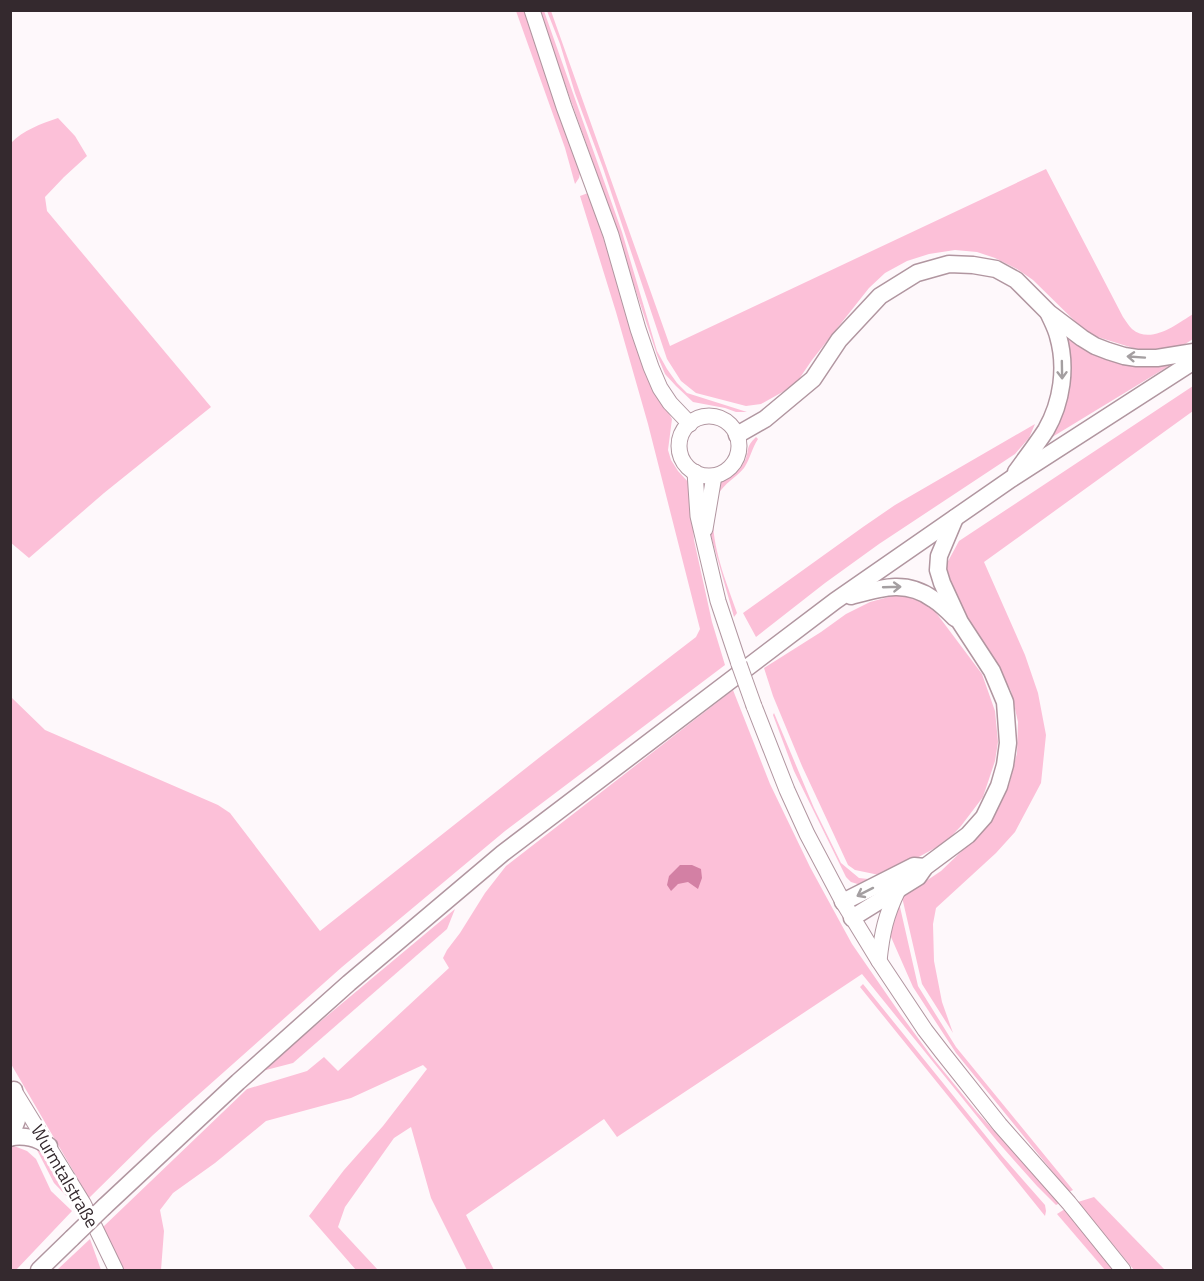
<svg xmlns="http://www.w3.org/2000/svg" width="1204" height="1281" viewBox="0 0 1204 1281" font-family="'Titillium Web',sans-serif">
<style>
.green{fill:#fcc0d8}
.water{fill:#d380a4}
.lines{fill:none;stroke-linecap:round;stroke-linejoin:round}
.tertiary-casing{stroke:#b196a0;stroke-width:16}
.secondary-casing{stroke:#b196a0;stroke-width:17}
.trunk-casing{stroke:#b196a0;stroke-width:19}
.tertiary{stroke:#fff;stroke-width:14}
.secondary{stroke:#fff;stroke-width:15}
.trunk{stroke:#fff;stroke-width:16}
.secondary-bridge-casing{stroke:#b196a0;stroke-width:17;stroke-linecap:butt}
.trunk-bridge-casing{stroke:#b196a0;stroke-width:19;stroke-linecap:butt}
.secondary-bridge{stroke:#fff;stroke-width:15}
.trunk-bridge{stroke:#fff;stroke-width:16}
.oneway{stroke:#a49fa1}
.labels{text-anchor:middle;dominant-baseline:central;stroke-width:6;stroke-linejoin:round;paint-order:stroke}
.street-label{font-size:18px;fill:#34292e;stroke:#fff}
</style>
<rect width="100%" height="100%" fill="#fef8fb"/>
<g class="green">
<path d="M 516,11 L 524,11 L 580,173 L 579,178 L 575,184 L 565,148 Z"/>
<path d="M 539,11 L 544,11 L 622,232 L 657,351 L 667,369 L 677,383 L 687,393 L 747,412 L 736,412 L 725,408 L 693,402 L 676,386 L 665,374 L 657,355 L 601,185 Z"/>
<path d="M 547,11 L 551,11 L 670,346 L 1046,169 L 1123,317 C 1126,321 1129,326 1132,329 C 1151,345 1177,324 1193,314 L 1193,339 L 1182,346 L 1146,350 L 1133,348 L 1088,334 L 1033,280 L 1017,269 L 995,258 L 977,252 L 955,250 L 929,254 L 907,261 L 885,273 L 869,288 L 812,360 L 795,385 L 761,404 L 746,406 L 696,393 L 681,381 L 667,359 L 603,168 L 575,93 L 560,44 Z"/>
<path d="M 58,118 L 75,136 L 87,156 L 64,177 L 45,197 L 47,211 L 211,407 L 104,493 L 29,558 L 10,542 L 11,143 C 23,130 41,124 58,118 Z"/>
<path d="M 588,193 L 654,387 L 672,419 L 668,450 L 671,460 L 678,471 L 690,484 L 694,540 L 712,622 L 725,665 L 505,831 L 342,967 L 153,1135 L 89,1198 L 11,1064 L 11,697 L 45,730 L 218,805 L 230,813 L 320,931 L 540,757 L 696,637 L 700,629 L 648,424 L 616,312 L 580,196 Z"/>
<path d="M 1061,329 L 1081,345 L 1177,361 L 1044,442 L 1055,429 Z"/>
<path d="M 1193,386 L 1193,411 L 984,562 L 1025,655 L 1038,693 L 1046,735 L 1041,783 L 1015,832 L 996,853 L 936,908 L 933,924 L 934,961 L 942,1002 L 953,1033 L 922,984 L 902,897 L 941,871 L 966,847 L 987,824 L 1009,785 L 1017,753 L 1018,722 L 1011,691 L 990,652 L 944,580 L 946,565 L 959,541 Z"/>
<path d="M 1035,424 L 1029,438 L 1015,454 L 879,544 L 825,583 L 756,637 L 743,613 L 863,527 L 895,505 Z"/>
<path d="M 756,437 L 758,439 C 752,448 750,459 744,468 C 736,478 724,483 718,495 C 703,528 726,581 737,613 L 734,617 L 711,536 L 710,524 L 720,483 C 731,477 745,467 747,454 C 748,452 747,451 748,449 C 749,444 753,440 756,437 Z"/>
<path d="M 896,595 L 917,598 L 931,606 L 982,674 L 995,711 L 998,742 L 995,761 L 983,797 L 961,826 L 946,842 L 884,876 L 855,870 L 848,865 L 802,766 L 773,696 L 764,668 L 821,632 L 846,614 L 870,602 Z"/>
<path d="M 733,690 L 770,784 L 810,867 L 852,944 L 901,1015 L 932,1057 L 977,1112 L 1060,1203 L 1056,1205 L 1037,1186 L 997,1141 L 862,974 L 617,1137 L 604,1119 L 466,1215 L 494,1270 L 467,1270 L 431,1198 L 411,1127 L 394,1138 L 345,1207 L 338,1227 L 378,1270 L 356,1270 L 309,1216 L 344,1170 L 383,1126 L 427,1069 L 423,1065 L 351,1098 L 266,1121 L 215,1163 L 173,1193 L 160,1210 L 164,1231 L 161,1270 L 121,1270 L 103,1227 L 247,1089 L 307,1071 L 324,1057 L 338,1071 L 449,968 L 443,958 L 447,950 L 460,933 L 485,893 L 506,866 Z"/>
<path d="M 774,713 L 814,808 L 841,863 L 859,878 L 878,880 L 864,886 L 851,882 L 846,877 L 794,771 L 773,715 Z"/>
<path d="M 898,904 L 900,907 L 918,986 L 956,1047 L 1073,1190 L 1069,1192 L 956,1053 L 913,987 L 891,937 L 891,928 Z"/>
<path d="M 455,909 L 447,929 L 293,1063 L 266,1070 L 266,1067 L 291,1046 Z"/>
<path d="M 863,984 L 1002,1156 L 1045,1205 L 1046,1211 L 1045,1216 L 860,987 Z"/>
<path d="M 25,1144 L 38,1146 L 79,1206 L 76,1206 L 54,1183 L 37,1150 L 34,1147 Z"/>
<path d="M 14,1146 L 27,1151 L 36,1159 L 51,1191 L 72,1211 L 16,1270 L 11,1270 L 10,1149 Z"/>
<path d="M 1094,1197 L 1165,1270 L 1134,1270 L 1078,1202 Z"/>
<path d="M 1065,1209 L 1116,1270 L 1105,1270 L 1057,1214 Z"/>
<path d="M 90,1239 L 101,1270 L 57,1270 Z"/>
</g>
<path class="water" d="M 680,865 L 692,865 L 701,869 L 702,878 L 698,889 L 688,882 L 678,884 L 671,891 L 667,885 L 669,876 Z"/>
<g class="lines">
<defs>
<path id="tertiary" d="M 14,1090 L 84,1204 L 116,1270"/>
<g id="secondary">
<path d="M 532,10 L 564,107 L 611,235 L 638,329 L 651,367 L 660,388 L 670,403 L 690,424"/>
<circle cx="709" cy="446" r="30"/>
<path d="M 695,472 L 698,516 L 718,601 L 739,664"/>
<path d="M 705,529 L 714,476"/>
<path d="M 754,706 L 787,790 L 807,834 L 843,902 L 879,961 L 925,1030 L 942,1052 L 1000,1125 L 1069,1203 L 1123,1270"/>
<path d="M 879,961 C 882,932 886,915 898,890"/>
</g>
<g id="trunk">
<path d="M 737,435 L 765,419 L 813,379 L 839,340 L 880,296 L 917,273 L 949,264 L 973,265 L 996,269 L 1016,280 L 1049,313 L 1082,338 L 1095,346 L 1108,351 L 1124,356 L 1137,358 L 1157,358 L 1194,352"/>
<path d="M 1016,472 C 1026,458 1037,444 1046,430 C 1062,402 1067,367 1058,336 C 1056,328 1052,321 1049,314"/>
<path d="M 851,596 C 880,588 906,579 933,599 C 941,604 948,611 955,618"/>
<path d="M 843,902 L 914,866 L 925,867"/>
<path d="M 852,918 L 918,877 L 925,867 L 968,835 L 984,817 L 999,786 L 1005,765 L 1008,743 L 1005,702 L 992,671 L 960,622 L 942,583 L 938,570 L 939,556 L 955,518"/>
<path d="M 11,1137 C 26,1135 36,1138 49,1146"/>
<path d="M 10,1138 L 17,1120 L 14,1090"/>
<path d="M 104,1207 L 238,1082 L 349,983 L 503,853 L 835,601 L 1011,479 L 1194,361"/>
<path d="M 39,1270 L 72,1238"/>
</g>
</defs>
<use href="#tertiary" class="tertiary-casing"/>
<use href="#secondary" class="secondary-casing"/>
<use href="#trunk" class="trunk-casing"/>
<use href="#tertiary" class="tertiary"/>
<use href="#secondary" class="secondary"/>
<use href="#trunk" class="trunk"/>
<defs>
<path id="secondary-bridge" d="M 739,664 L 754,706"/>
<path id="trunk-bridge" d="M 72,1238 L 104,1207"/>
</defs>
<use href="#secondary-bridge" class="secondary-bridge-casing"/>
<use href="#trunk-bridge" class="trunk-bridge-casing"/>
<use href="#secondary-bridge" class="secondary-bridge"/>
<use href="#trunk-bridge" class="trunk-bridge"/>
</g>
<defs><path id="oneway-shaft" d="M-6 0H5M1.5-3L5.5 0L1.5 3" fill="none" stroke-width="1.6" stroke-linecap="round" stroke-linejoin="round" transform="scale(1.5)"/></defs>
<g class="oneway">
<use href="#oneway-shaft" transform="translate(1136 357) rotate(-176)"/>
<use href="#oneway-shaft" transform="translate(1062 370) rotate(89)"/>
<use href="#oneway-shaft" transform="translate(892 587) rotate(-2)"/>
<use href="#oneway-shaft" transform="translate(865 892) rotate(153)"/>
</g>
<g class="labels">
<g class="street-label">
<text transform="translate(65 1176) rotate(60)">Wurmtalstraße</text>
</g>
</g>
<rect width="1204" height="1281" fill="none" stroke="#34292e" stroke-width="24"/>
</svg>
